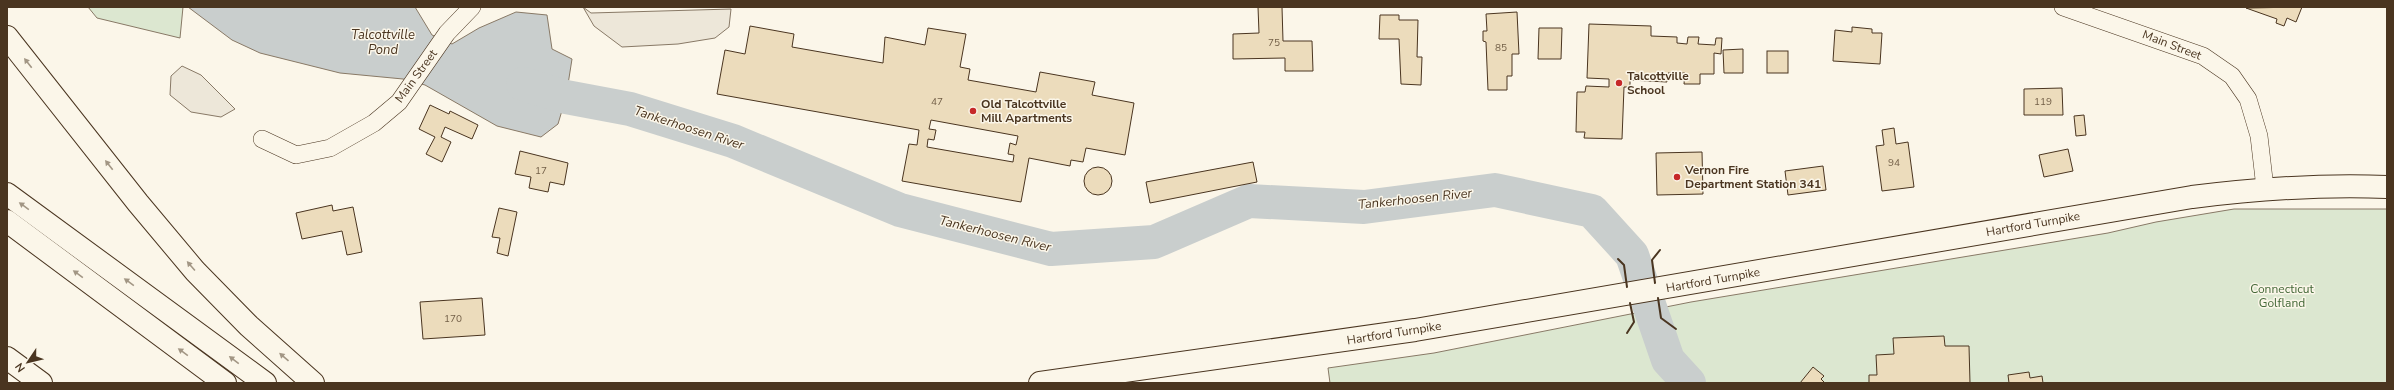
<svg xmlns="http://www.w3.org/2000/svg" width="2394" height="390" viewBox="0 0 2394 390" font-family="'Nunito Sans',sans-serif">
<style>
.green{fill:#dce7d0;stroke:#887966}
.parking{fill:#ede7d9;stroke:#887966}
.water{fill:#c9cecd;stroke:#887966}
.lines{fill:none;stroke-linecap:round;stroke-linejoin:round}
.river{stroke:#c9cecd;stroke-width:34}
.building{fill:#ecdcbc;stroke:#4a3520;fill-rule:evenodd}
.minor-casing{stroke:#4a3520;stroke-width:18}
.primary-casing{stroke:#4a3520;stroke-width:24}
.motorway-casing{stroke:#4a3520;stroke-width:24}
.minor{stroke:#fbf6e9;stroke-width:17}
.primary{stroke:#fbf6e9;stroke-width:22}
.motorway{stroke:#fbf6e9;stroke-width:22}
.wall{stroke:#4a3520;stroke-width:2}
.oneway{fill:#a29684}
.poi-dot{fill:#c62828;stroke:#fbf6e9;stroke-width:1.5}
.labels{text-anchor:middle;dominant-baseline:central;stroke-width:3;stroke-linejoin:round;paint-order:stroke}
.number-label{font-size:10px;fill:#725f47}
.street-label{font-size:12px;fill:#4a3520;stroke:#fbf6e9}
.poi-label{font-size:12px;font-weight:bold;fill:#4a3520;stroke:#fbf6e9;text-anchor:start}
.park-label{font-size:12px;fill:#436837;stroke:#fbf6e9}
.water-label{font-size:13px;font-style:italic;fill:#4a3520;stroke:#fbf6e9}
</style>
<rect width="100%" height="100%" fill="#fbf6e9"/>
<g class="green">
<path d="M 88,7 L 183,7 L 180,38 L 97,18 Z"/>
<path d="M 2234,209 L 2387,209 L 2387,383 L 1330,383 L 1328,368 L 1434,353 L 1691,302 L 2108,233 L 2156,222 Z"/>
</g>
<g class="parking">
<path d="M 583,7 L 591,13 L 731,9 L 729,27 L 715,38 L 678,44 L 622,47 L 594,26 Z"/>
<path d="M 182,66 L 201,75 L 235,109 L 221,117 L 191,112 L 170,95 L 171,76 Z"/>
</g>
<path class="water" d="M 188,7 L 415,7 L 432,35 L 452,44 L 479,28 L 516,12 L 547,15 L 552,49 L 572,59 L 566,97 L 558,124 L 541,137 L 497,126 L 425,85 L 403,79 L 340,73 L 260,53 L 232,40 Z"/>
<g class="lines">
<path class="river" d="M 523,84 L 566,97 L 630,109 L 733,141 L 900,210 L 1051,249 L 1154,242 L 1249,201 L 1364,207 L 1495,190 L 1592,211 L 1632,255 L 1668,360 L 1689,383"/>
</g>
<g class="building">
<path d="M 1258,7 L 1282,7 L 1283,41 L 1312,41 L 1313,71 L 1285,71 L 1285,58 L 1233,59 L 1233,34 L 1259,33 Z"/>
<path d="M 2302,7 L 2296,22 L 2287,18 L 2284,26 L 2276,23 L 2277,19 L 2246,8 Z"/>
<path d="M 1517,12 L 1519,54 L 1512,54 L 1512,76 L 1507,76 L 1507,90 L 1488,90 L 1486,42 L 1483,41 L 1483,31 L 1487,31 L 1486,14 Z"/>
<path d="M 1380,15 L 1399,15 L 1399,20 L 1418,20 L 1417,57 L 1422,57 L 1421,85 L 1401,84 L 1399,39 L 1379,39 Z"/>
<path d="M 1589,24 L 1651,26 L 1651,36 L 1677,37 L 1677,43 L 1687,44 L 1688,37 L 1699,37 L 1698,44 L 1715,45 L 1716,38 L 1722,38 L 1721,54 L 1714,53 L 1714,74 L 1700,74 L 1700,84 L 1684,84 L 1685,73 L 1668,73 L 1667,82 L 1630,80 L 1630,87 L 1624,87 L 1622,139 L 1584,138 L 1585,132 L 1576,132 L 1577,92 L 1585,92 L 1586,86 L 1609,87 L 1609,79 L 1587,78 Z"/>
<path d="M 750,26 L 794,34 L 792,47 L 883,63 L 885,37 L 925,45 L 928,28 L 966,34 L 960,67 L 970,69 L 968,80 L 1036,92 L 1040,72 L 1095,82 L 1092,95 L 1134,103 L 1125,155 L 1086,148 L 1083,162 L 1071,160 L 1070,166 L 1029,158 L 1021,202 L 902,181 L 909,144 L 917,145 L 919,130 L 717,94 L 725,50 L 745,54 ZM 931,120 L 1018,136 L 1016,145 L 1010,143 L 1008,154 L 1014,155 L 1013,162 L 927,147 L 928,139 L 934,140 L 936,130 L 929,129 Z"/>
<path d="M 1852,27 L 1872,29 L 1872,33 L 1882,33 L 1880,64 L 1833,61 L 1835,30 L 1852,32 Z"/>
<path d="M 1539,28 L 1562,28 L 1561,59 L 1538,59 Z"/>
<path d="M 1743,49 L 1743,73 L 1724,73 L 1723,50 Z"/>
<rect x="1767" y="51" width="21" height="22"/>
<path d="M 2062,88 L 2063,115 L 2024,115 L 2024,89 Z"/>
<path d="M 430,105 L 449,114 L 450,111 L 478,125 L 472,139 L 445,127 L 441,137 L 451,142 L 442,162 L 426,154 L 435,137 L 419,129 Z"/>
<path d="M 2084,115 L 2086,135 L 2076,136 L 2074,116 Z"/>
<path d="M 1894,128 L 1896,144 L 1908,142 L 1914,187 L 1882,191 L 1876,146 L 1884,145 L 1882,130 Z"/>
<path d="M 2068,149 L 2073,171 L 2044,177 L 2039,155 Z"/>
<path d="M 520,151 L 568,163 L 564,185 L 550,182 L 548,192 L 529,188 L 531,177 L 515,174 Z"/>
<path d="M 1702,152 L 1703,194 L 1657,195 L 1656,153 Z"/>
<path d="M 1253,162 L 1257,182 L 1150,203 L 1146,182 Z"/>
<path d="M 1823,166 L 1826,190 L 1788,195 L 1785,171 Z"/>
<circle cx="1098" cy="181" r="14"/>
<path d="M 332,205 L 333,211 L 353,207 L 362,252 L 347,255 L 342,231 L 302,239 L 296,213 Z"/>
<path d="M 499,208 L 517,212 L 508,256 L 497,253 L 500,238 L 492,237 Z"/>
<path d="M 482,298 L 485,335 L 423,339 L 420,302 Z"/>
<path d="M 1944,336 L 1945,346 L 1969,346 L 1970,383 L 1869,383 L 1869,375 L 1877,375 L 1876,355 L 1894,354 L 1893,338 Z"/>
<path d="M 1813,367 L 1824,376 L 1821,379 L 1825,383 L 1800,383 Z"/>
<path d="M 2029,372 L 2030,378 L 2042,376 L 2043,383 L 2009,383 L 2008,375 Z"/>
</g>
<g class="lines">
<defs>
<g id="minor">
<path d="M 2063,7 L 2203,56 L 2232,76 L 2248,99 L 2259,136 L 2265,188"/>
<path d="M 262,139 L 296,155 L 330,148 L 374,123 L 399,102 L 447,33 L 472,7"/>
</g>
<path id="primary" d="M 1040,383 L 1415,330 L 2192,197 C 2257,189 2321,184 2387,187"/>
<g id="motorway">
<path d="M 7,37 L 138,203 L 195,271 L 249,326 L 313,383"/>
<path d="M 7,194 L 265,383"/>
<path d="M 7,221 L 225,383"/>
<path d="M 7,358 L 41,383"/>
</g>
</defs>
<use href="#minor" class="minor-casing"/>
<use href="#primary" class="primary-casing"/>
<use href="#motorway" class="motorway-casing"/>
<use href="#minor" class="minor"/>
<use href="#primary" class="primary"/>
<use href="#motorway" class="motorway"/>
<g class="wall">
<path d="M 1618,259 L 1624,265 L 1627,287"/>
<path d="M 1655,283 L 1652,260 L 1660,250"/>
<path d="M 1658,298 L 1661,318 L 1676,329"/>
<path d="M 1627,333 L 1634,322 L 1630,303"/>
</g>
</g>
<defs><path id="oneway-solid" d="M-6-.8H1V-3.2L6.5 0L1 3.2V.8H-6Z"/></defs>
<g class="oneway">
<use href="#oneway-solid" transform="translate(28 63) rotate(-128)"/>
<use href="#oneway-solid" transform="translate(109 165) rotate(-128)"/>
<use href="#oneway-solid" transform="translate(24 206) rotate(-144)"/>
<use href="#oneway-solid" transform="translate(191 266) rotate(-131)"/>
<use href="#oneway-solid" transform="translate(78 274) rotate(-144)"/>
<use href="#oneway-solid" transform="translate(129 282) rotate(-144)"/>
<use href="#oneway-solid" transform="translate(183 352) rotate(-144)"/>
<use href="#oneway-solid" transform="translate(284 357) rotate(-139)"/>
<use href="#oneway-solid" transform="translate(234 360) rotate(-143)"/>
</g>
<g class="poi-dot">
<circle cx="1619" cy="83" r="4"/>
<circle cx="973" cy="111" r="4"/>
<circle cx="1677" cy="177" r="4"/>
</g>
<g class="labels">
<g class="number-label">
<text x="1274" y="43">75</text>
<text x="1501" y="48">85</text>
<text x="937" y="102">47</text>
<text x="2043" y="102">119</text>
<text x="1894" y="163">94</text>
<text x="541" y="171">17</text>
<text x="453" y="319">170</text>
</g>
<g class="street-label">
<text transform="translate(2172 45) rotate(21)">Main Street</text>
<text transform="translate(416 76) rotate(-54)">Main Street</text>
<text transform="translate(2033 224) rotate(-10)">Hartford Turnpike</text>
<text transform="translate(1713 280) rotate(-10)">Hartford Turnpike</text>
<text transform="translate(1394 333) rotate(-9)">Hartford Turnpike</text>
</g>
<g class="poi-label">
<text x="1627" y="76">Talcottville<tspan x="1627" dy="14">School</tspan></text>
<text x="981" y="104">Old Talcottville<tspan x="981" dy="14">Mill Apartments</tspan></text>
<text x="1685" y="170">Vernon Fire<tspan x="1685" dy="14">Department Station 341</tspan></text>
</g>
<g class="park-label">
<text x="2282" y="289">Connecticut<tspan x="2282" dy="14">Golfland</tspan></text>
</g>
<g class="water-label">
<text x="383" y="35">Talcottville<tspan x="383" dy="15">Pond</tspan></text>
<text transform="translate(689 128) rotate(18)">Tankerhoosen River</text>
<text transform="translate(1415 199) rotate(-6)">Tankerhoosen River</text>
<text transform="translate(995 234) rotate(14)">Tankerhoosen River</text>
</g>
</g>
<rect width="2394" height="390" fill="none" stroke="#4a3520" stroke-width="16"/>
<g transform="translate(28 362) rotate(235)" stroke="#fbf6e9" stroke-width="3" paint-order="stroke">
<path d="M0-3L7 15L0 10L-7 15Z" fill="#4a3520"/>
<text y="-6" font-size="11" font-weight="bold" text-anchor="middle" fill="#4a3520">N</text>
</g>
</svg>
